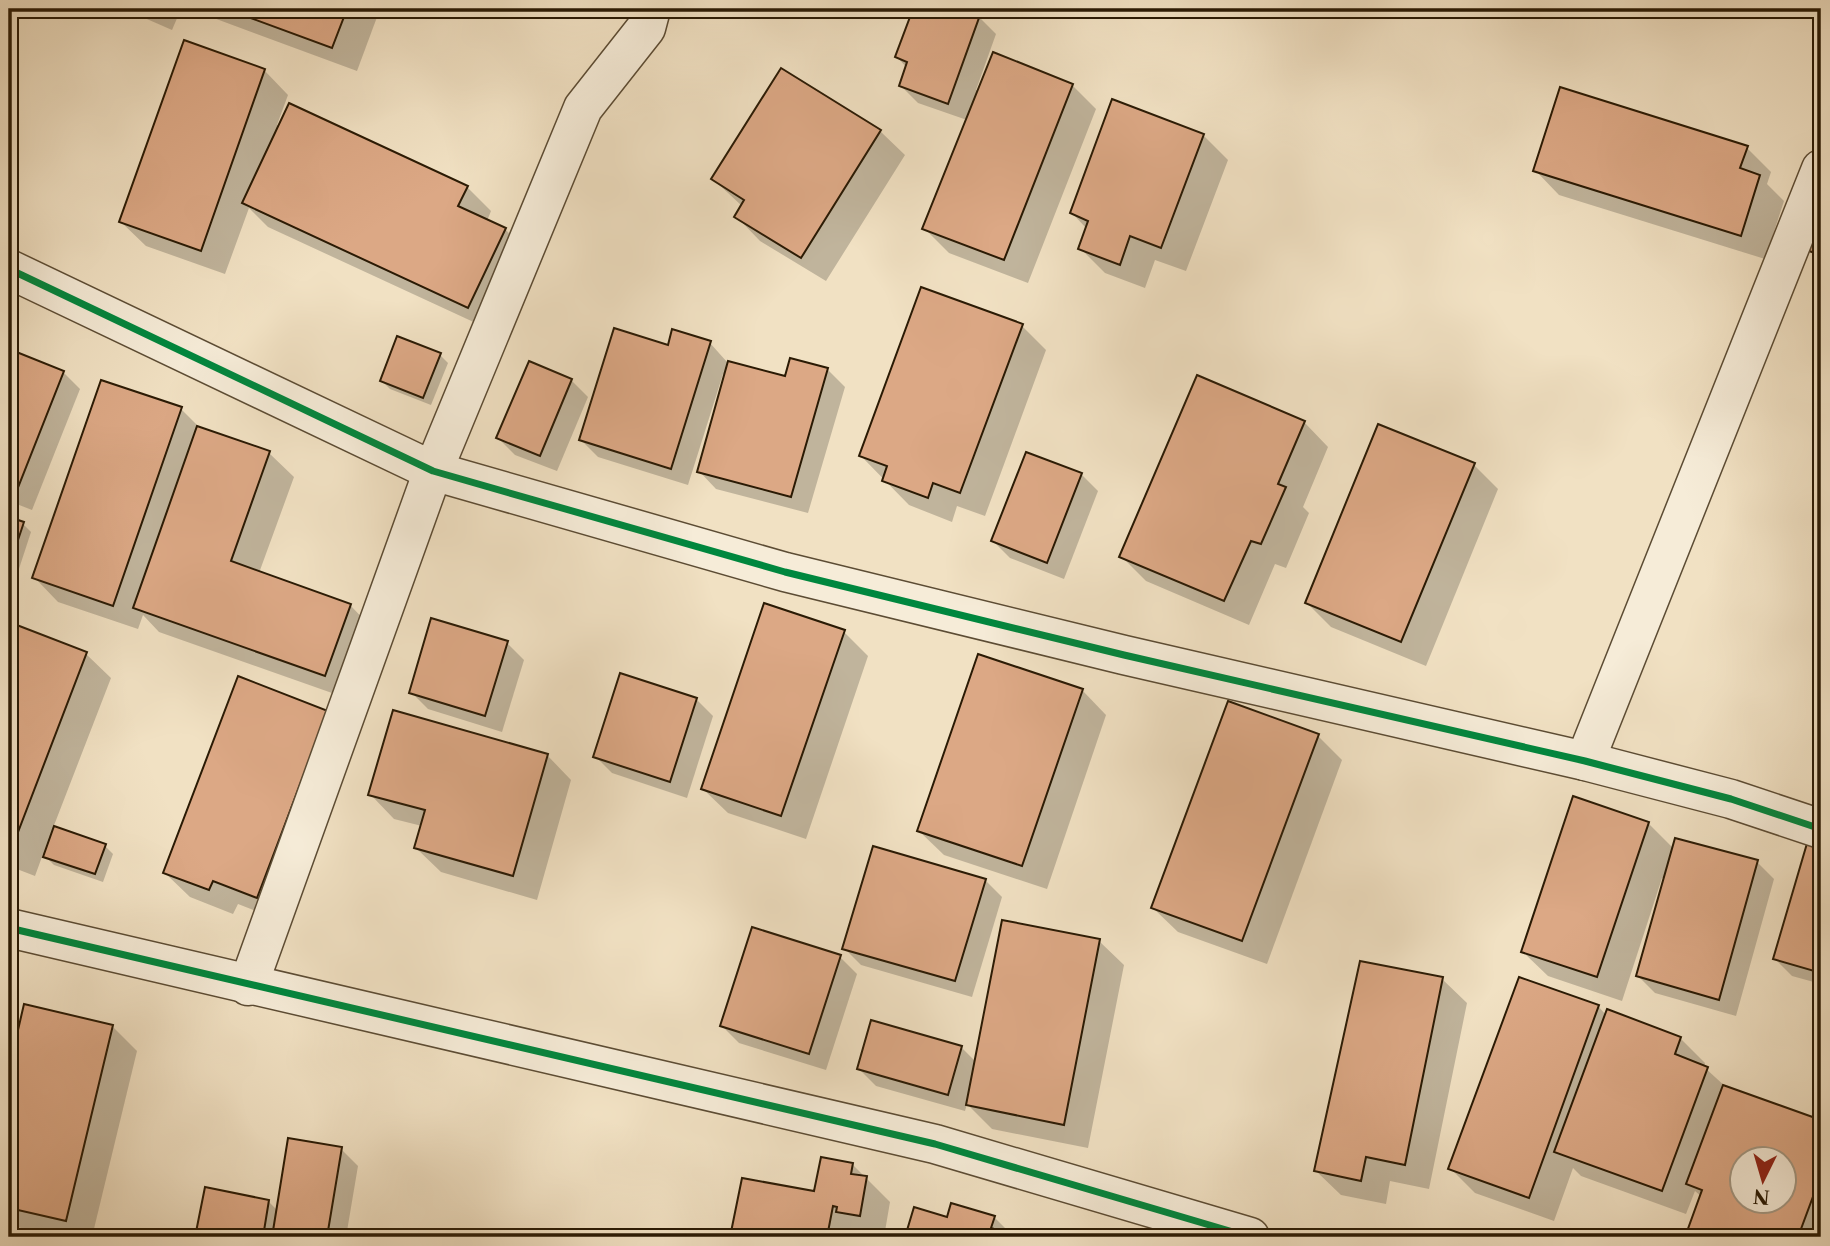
<svg xmlns="http://www.w3.org/2000/svg" width="1830" height="1246" viewBox="0 0 1830 1246" font-family="'Libre Caslon Text',serif">
<style>
.shadow{fill:#0003;fill-rule:evenodd}
.building{fill:#dca885;stroke:#2a1a04;stroke-width:2;fill-rule:evenodd}
.lines{fill:none;stroke-linecap:round;stroke-linejoin:round}
.minor-casing{stroke:#5c4c34;stroke-width:41}
.minor{stroke:#f6ecd8;stroke-width:38}
.cycleway-casing{stroke:#f6ecd8;stroke-width:11}
.cycleway{stroke:#00873e;stroke-width:7}
</style>
<rect width="100%" height="100%" fill="#f1e1c3"/>
<filter id="stains"><feTurbulence type="fractalNoise" baseFrequency=".00286" numOctaves="4"/><feColorMatrix values="0 0 0 0 .2 0 0 0 0 .09 0 0 0 0 .02 0 0 0 .5 -.17"/></filter>
<radialGradient id="worn" r=".72"><stop offset=".6" stop-color="#630" stop-opacity="0"/><stop offset="1" stop-color="#630" stop-opacity=".3"/></radialGradient>
<g class="shadow">
<path d="M 124,9 L 181,9 L 172,30 Z"/>
<path d="M 202,9 L 380,9 L 357,71 L 211,17 Z"/>
<path d="M 929,9 L 957,9 L 979,17 L 996,34 L 976,90 L 1072,85 L 1096,109 L 1028,283 L 949,253 L 924,228 L 967,120 L 918,103 L 901,86 L 907,68 L 897,57 Z"/>
<path d="M 264,70 L 288,95 L 277,125 L 467,187 L 491,211 L 487,221 L 505,229 L 529,254 L 493,331 L 268,227 L 249,208 L 225,274 L 146,246 L 121,222 Z"/>
<path d="M 880,131 L 905,155 L 826,281 L 760,241 L 736,216 L 742,206 L 713,179 Z"/>
<path d="M 1203,135 L 1228,160 L 1186,271 L 1155,260 L 1145,288 L 1105,273 L 1080,248 L 1087,229 L 1072,213 Z"/>
<path d="M 1747,148 L 1771,172 L 1767,184 L 1784,201 L 1765,259 L 1559,195 L 1535,170 Z"/>
<path d="M 1821,214 L 1821,262 L 1811,251 Z"/>
<path d="M 1022,326 L 1046,350 L 985,516 L 957,506 L 952,522 L 909,505 L 861,456 Z"/>
<path d="M 710,343 L 727,362 L 786,378 L 792,360 L 828,370 L 845,387 L 808,513 L 716,489 L 699,471 L 726,375 L 723,374 L 688,485 L 598,457 L 581,440 L 670,347 Z"/>
<path d="M 9,351 L 63,372 L 80,389 L 32,510 L 9,501 Z"/>
<path d="M 440,355 L 448,363 L 431,405 L 390,389 L 382,381 Z"/>
<path d="M 571,380 L 588,397 L 557,471 L 515,455 L 498,438 Z"/>
<path d="M 181,409 L 201,429 L 269,453 L 294,477 L 259,573 L 350,605 L 374,630 L 349,699 L 159,632 L 143,615 L 138,629 L 58,602 L 34,577 Z"/>
<path d="M 1304,422 L 1328,447 L 1303,507 L 1309,513 L 1286,568 L 1275,564 L 1249,625 L 1146,581 L 1121,556 Z"/>
<path d="M 1474,465 L 1498,489 L 1426,666 L 1331,627 L 1307,603 Z"/>
<path d="M 1081,474 L 1098,491 L 1064,579 L 1010,558 L 993,541 Z"/>
<path d="M 9,519 L 23,524 L 31,532 L 16,578 L 9,576 Z"/>
<path d="M 9,624 L 86,654 L 111,678 L 53,828 L 105,846 L 113,854 L 103,882 L 54,865 L 43,854 L 35,876 L 9,866 Z"/>
<path d="M 844,632 L 868,656 L 806,839 L 728,813 L 703,789 Z"/>
<path d="M 507,643 L 524,660 L 502,732 L 428,709 L 411,692 Z"/>
<path d="M 1082,690 L 1106,715 L 1047,889 L 944,855 L 919,831 Z"/>
<path d="M 696,699 L 713,716 L 687,798 L 612,773 L 595,756 Z"/>
<path d="M 327,712 L 281,921 L 238,904 L 233,914 L 190,897 L 165,873 Z"/>
<path d="M 1318,736 L 1342,760 L 1267,964 L 1178,932 L 1153,908 Z"/>
<path d="M 547,755 L 571,780 L 537,900 L 441,872 L 416,848 L 422,826 L 394,819 L 370,794 Z"/>
<path d="M 1648,823 L 1674,849 L 1757,862 L 1774,879 L 1736,1016 L 1655,993 L 1638,976 L 1665,879 L 1662,878 L 1622,1001 L 1548,976 L 1523,952 Z"/>
<path d="M 1821,846 L 1821,984 L 1792,976 L 1775,959 Z"/>
<path d="M 985,880 L 1002,897 L 972,997 L 861,965 L 844,948 Z"/>
<path d="M 1099,941 L 1124,965 L 1088,1148 L 992,1129 L 967,1104 L 965,1111 L 876,1086 L 859,1069 L 961,1047 L 976,1062 Z"/>
<path d="M 840,957 L 857,974 L 826,1070 L 739,1043 L 722,1026 Z"/>
<path d="M 1442,979 L 1467,1003 L 1429,1189 L 1390,1181 L 1386,1204 L 1341,1195 L 1316,1171 Z"/>
<path d="M 26,1006 L 112,1026 L 137,1051 L 92,1237 L 58,1237 L 9,1225 L 9,1076 Z"/>
<path d="M 1598,1006 L 1606,1015 L 1680,1038 L 1705,1063 L 1704,1067 L 1727,1088 L 1821,1122 L 1821,1237 L 1687,1237 L 1702,1197 L 1695,1191 L 1686,1214 L 1581,1176 L 1573,1168 L 1554,1221 L 1475,1193 L 1450,1168 ZM 1742,1158 L 1784,1158 L 1784,1200 L 1742,1200 Z"/>
<path d="M 341,1149 L 358,1166 L 346,1237 L 197,1237 L 269,1202 L 278,1211 Z"/>
<path d="M 852,1164 L 890,1202 L 884,1237 L 863,1236 L 857,1230 L 856,1237 L 732,1237 L 743,1180 L 815,1193 Z"/>
<path d="M 915,1209 L 948,1219 L 994,1217 L 1014,1237 L 907,1237 Z"/>
</g>
<g class="building">
<path d="M 226,9 L 347,9 L 332,48 Z"/>
<path d="M 913,9 L 925,13 L 927,9 L 962,9 L 980,15 L 948,104 L 899,86 L 907,62 L 895,57 Z"/>
<path d="M 184,40 L 265,69 L 201,251 L 119,222 Z"/>
<path d="M 993,52 L 1073,84 L 1004,260 L 922,229 Z"/>
<path d="M 781,68 L 881,130 L 801,258 L 734,217 L 744,200 L 711,179 Z"/>
<path d="M 1560,87 L 1748,146 L 1740,168 L 1760,175 L 1741,236 L 1533,171 Z"/>
<path d="M 1112,99 L 1204,134 L 1161,248 L 1130,236 L 1120,265 L 1078,249 L 1088,221 L 1070,213 Z"/>
<path d="M 289,103 L 468,186 L 458,206 L 506,228 L 468,308 L 242,203 Z"/>
<path d="M 1821,208 L 1821,255 L 1809,251 Z"/>
<path d="M 921,287 L 1023,324 L 960,493 L 933,483 L 928,498 L 882,481 L 887,466 L 859,456 Z"/>
<path d="M 614,328 L 668,345 L 672,329 L 711,341 L 671,469 L 579,440 Z"/>
<path d="M 397,336 L 441,353 L 423,398 L 380,381 Z"/>
<path d="M 9,349 L 64,371 L 15,495 L 9,492 Z"/>
<path d="M 790,358 L 828,368 L 791,497 L 697,472 L 728,361 L 785,376 Z"/>
<path d="M 529,361 L 572,379 L 540,456 L 496,438 Z"/>
<path d="M 1197,375 L 1305,421 L 1278,484 L 1286,487 L 1261,544 L 1251,541 L 1224,601 L 1119,557 Z"/>
<path d="M 101,380 L 182,407 L 113,606 L 32,578 Z"/>
<path d="M 1378,424 L 1475,463 L 1401,642 L 1305,603 Z"/>
<path d="M 197,426 L 270,451 L 231,561 L 351,604 L 325,676 L 133,608 Z"/>
<path d="M 1026,452 L 1082,473 L 1047,563 L 991,541 Z"/>
<path d="M 9,517 L 24,522 L 9,567 Z"/>
<path d="M 764,603 L 845,630 L 781,816 L 701,789 Z"/>
<path d="M 431,618 L 508,641 L 485,716 L 409,693 Z"/>
<path d="M 9,622 L 87,652 L 10,853 L 9,852 Z"/>
<path d="M 978,654 L 1083,689 L 1022,866 L 917,831 Z"/>
<path d="M 620,673 L 697,698 L 670,782 L 593,757 Z"/>
<path d="M 238,676 L 328,711 L 257,898 L 213,881 L 209,890 L 163,873 Z"/>
<path d="M 1228,701 L 1319,734 L 1242,941 L 1151,908 Z"/>
<path d="M 393,710 L 548,754 L 513,876 L 414,848 L 425,810 L 368,795 Z"/>
<path d="M 1573,796 L 1649,822 L 1597,977 L 1521,952 Z"/>
<path d="M 54,826 L 106,844 L 95,874 L 43,857 Z"/>
<path d="M 1675,838 L 1758,860 L 1719,1000 L 1636,976 Z"/>
<path d="M 1808,840 L 1821,844 L 1821,973 L 1773,959 Z"/>
<path d="M 873,846 L 986,879 L 955,981 L 842,949 Z"/>
<path d="M 1002,920 L 1100,939 L 1064,1125 L 966,1105 Z"/>
<path d="M 752,927 L 841,955 L 809,1054 L 720,1026 Z"/>
<path d="M 1360,961 L 1443,977 L 1405,1165 L 1366,1157 L 1361,1181 L 1314,1171 Z"/>
<path d="M 1519,977 L 1599,1005 L 1529,1198 L 1448,1169 Z"/>
<path d="M 24,1004 L 113,1025 L 66,1221 L 9,1208 L 9,1069 Z"/>
<path d="M 1607,1009 L 1681,1037 L 1675,1054 L 1708,1067 L 1662,1191 L 1554,1152 Z"/>
<path d="M 871,1020 L 962,1046 L 948,1095 L 857,1069 Z"/>
<path d="M 1723,1085 L 1821,1120 L 1821,1175 L 1798,1237 L 1685,1237 L 1702,1190 L 1686,1184 ZM 1742,1158 L 1784,1158 L 1784,1200 L 1742,1200 Z"/>
<path d="M 288,1138 L 342,1147 L 327,1237 L 272,1237 Z"/>
<path d="M 821,1157 L 853,1163 L 851,1174 L 867,1176 L 860,1216 L 836,1212 L 837,1207 L 833,1206 L 827,1237 L 730,1237 L 742,1178 L 814,1191 Z"/>
<path d="M 205,1187 L 269,1200 L 263,1237 L 195,1237 Z"/>
<path d="M 951,1203 L 995,1216 L 991,1228 L 1006,1233 L 1005,1237 L 905,1237 L 914,1207 L 947,1217 Z"/>
</g>
<g class="lines">
<defs>
<g id="minor">
<path d="M 9,269 L 433,471 L 785,572 L 1124,655 L 1585,761 L 1731,799 L 1821,829"/>
<path d="M 1585,761 L 1821,169"/>
<path d="M 9,928 L 935,1144 L 1250,1237"/>
<path d="M 248,986 L 433,471 L 583,108 L 646,28 L 651,9"/>
</g>
</defs>
<use href="#minor" class="minor-casing"/>
<use href="#minor" class="minor"/>
<defs>
<g id="cycleway">
<path d="M 9,269 L 433,471 L 785,572 L 1124,655 L 1585,761 L 1731,799 L 1821,829"/>
<path d="M 9,928 L 935,1144 L 1250,1237"/>
</g>
</defs>
<use href="#cycleway" class="cycleway-casing"/>
<use href="#cycleway" class="cycleway"/>
</g>
<rect width="1830" height="1246" fill="none" stroke="#f1e1c3" stroke-width="35"/>
<rect x="10" y="10" width="1809" height="1225" fill="none" stroke="#2a1a04" stroke-width="3.5"/>
<rect x="18" y="18" width="1795" height="1211" fill="none" stroke="#2a1a04" stroke-width="2"/>
<g transform="translate(1763 1180) rotate(185)"><circle r="33" fill="#f6ecd8" stroke="#a49883" stroke-width="2"/>
<path d="M0-5L12 26L0 18L-12 26Z" fill="#8f2418"/>
<text y="-10" font-size="19" font-weight="bold" text-anchor="middle" fill="#2a1a04">N</text>
</g>
<rect width="100%" height="100%" filter="url(#stains)"/>
<rect width="100%" height="100%" fill="url(#worn)"/>
</svg>
